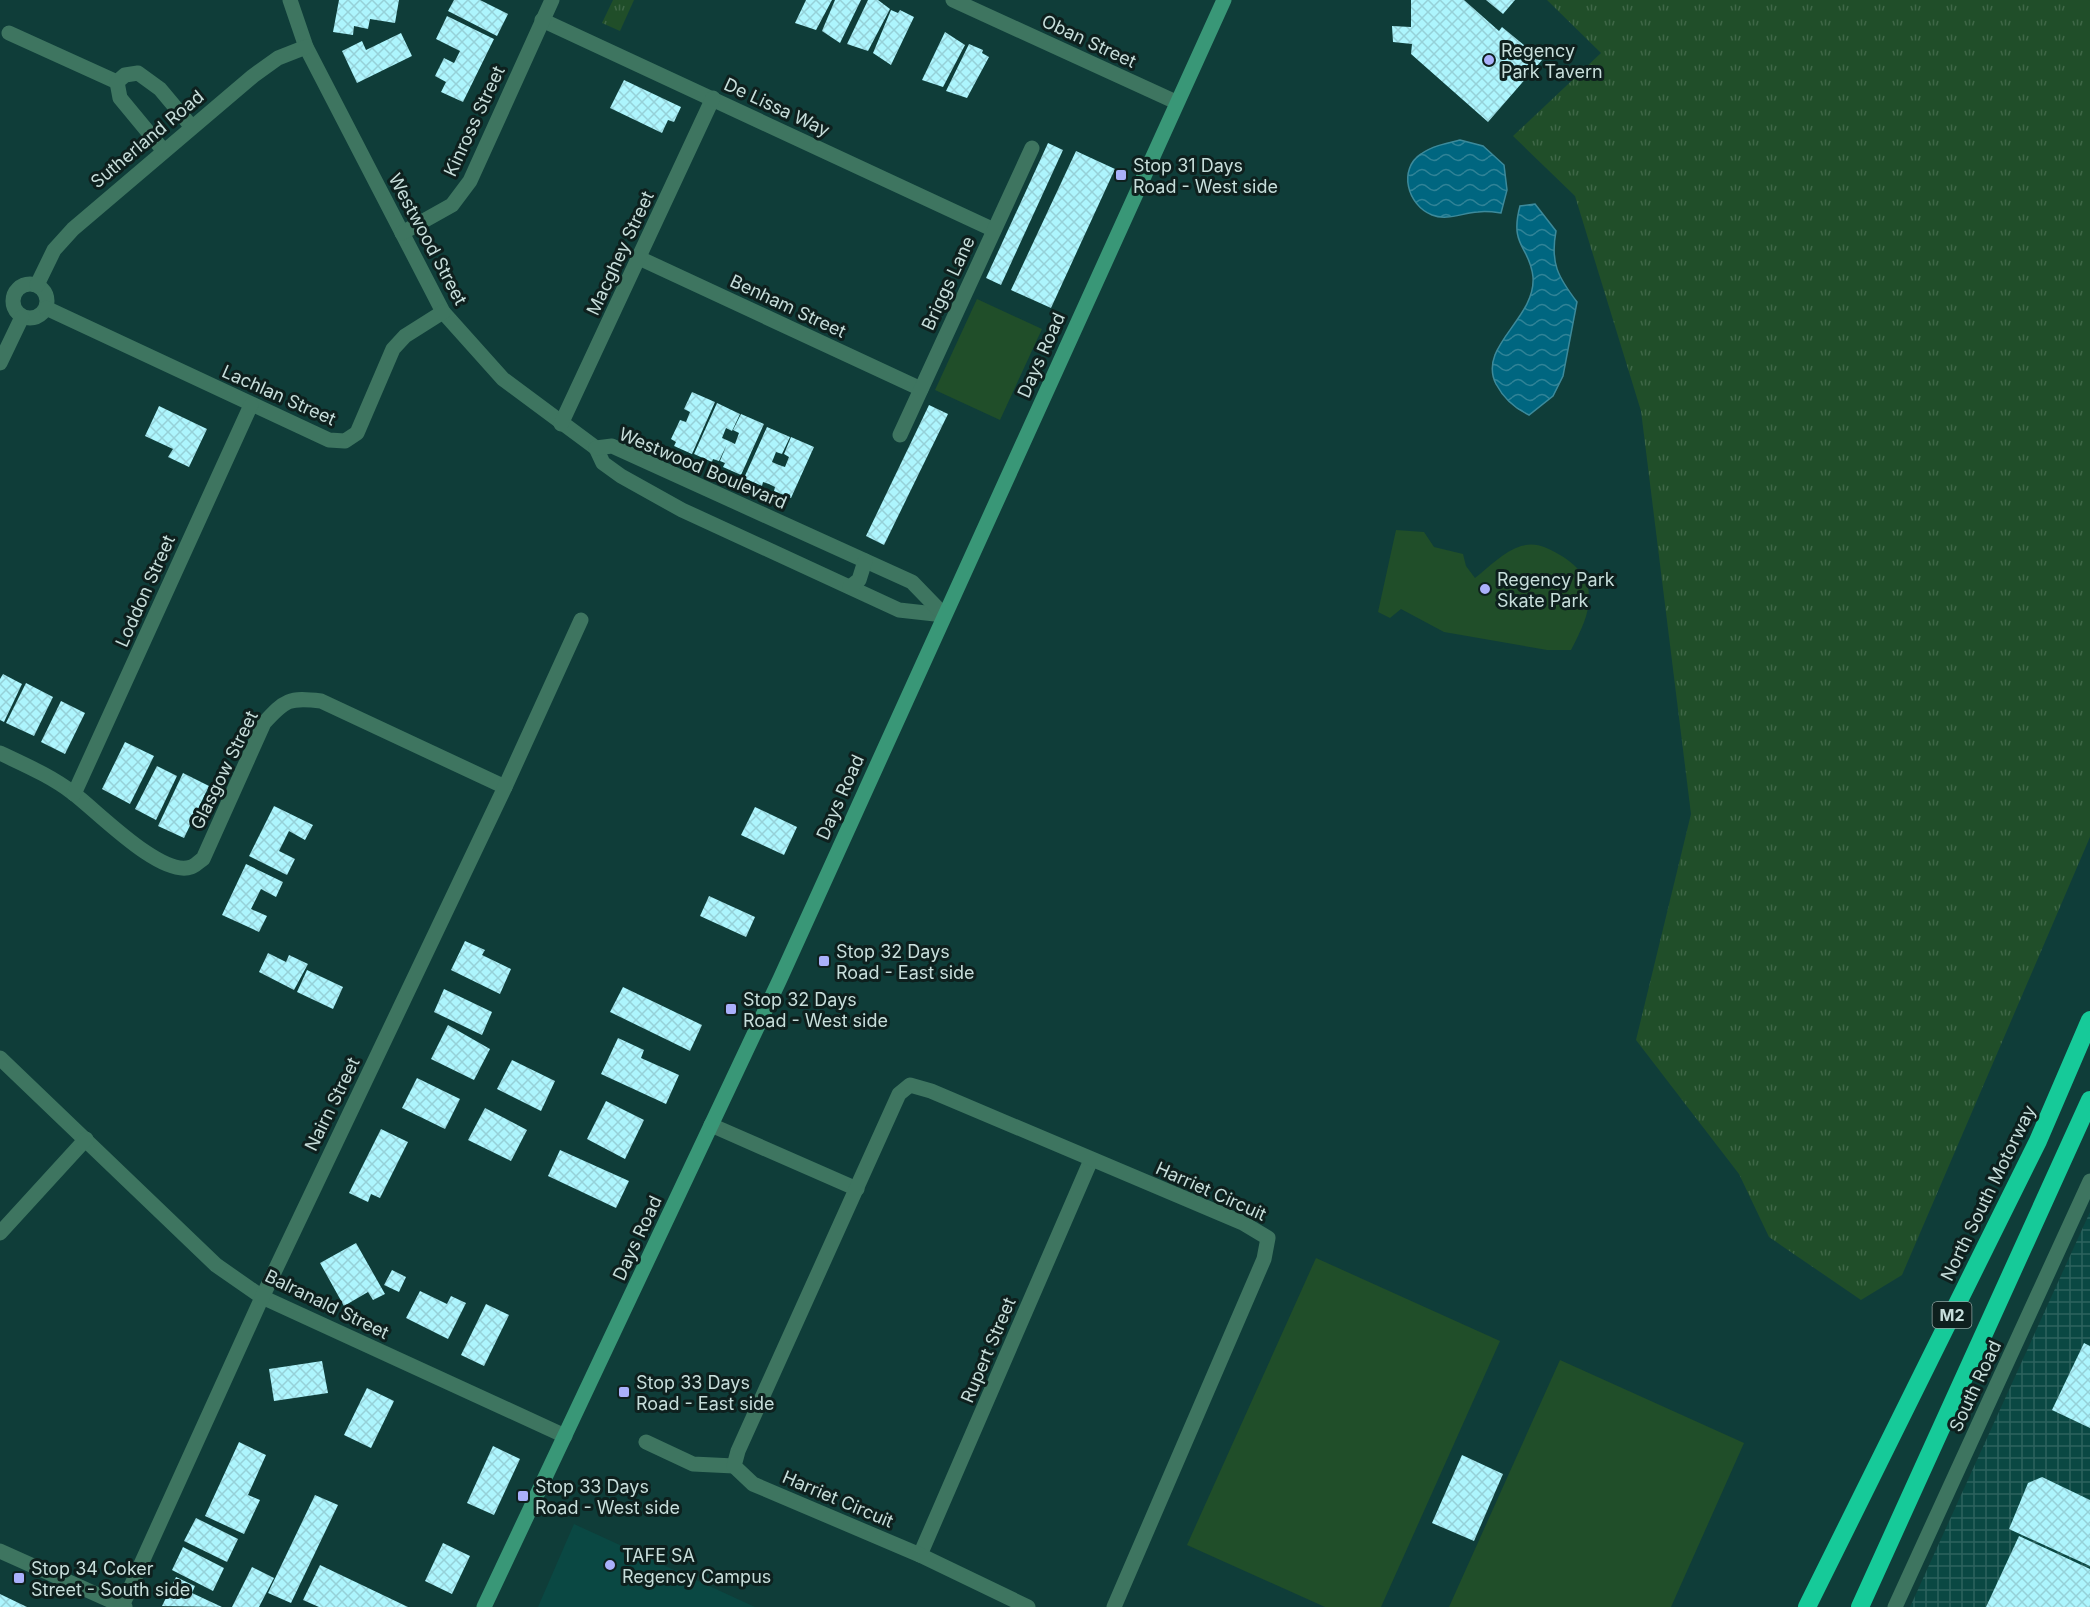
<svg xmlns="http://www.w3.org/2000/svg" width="2090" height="1607" viewBox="0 0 2090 1607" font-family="Inter,sans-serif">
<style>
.built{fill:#0a4843}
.industrial{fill:url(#industrial-grid)}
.grass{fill:url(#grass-tufts)}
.green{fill:#204e29}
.water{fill:url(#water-waves);stroke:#3c8a9b;stroke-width:1.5}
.building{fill:url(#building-cross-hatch)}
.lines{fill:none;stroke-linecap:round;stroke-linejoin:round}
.street{stroke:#3e7560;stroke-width:15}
.secondary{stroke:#399777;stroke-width:15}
.highway{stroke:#16ca99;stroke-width:18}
.poi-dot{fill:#aab0fb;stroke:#0e201e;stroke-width:2}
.labels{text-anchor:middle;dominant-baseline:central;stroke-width:6;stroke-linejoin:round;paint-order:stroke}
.shield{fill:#0e201e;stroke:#90a5a2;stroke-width:1.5}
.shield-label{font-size:16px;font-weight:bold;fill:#c7dedb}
.street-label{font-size:18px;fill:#c7dedb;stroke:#0e201e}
.poi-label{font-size:18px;fill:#c7dedb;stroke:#0e201e;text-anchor:start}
</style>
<defs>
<pattern id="industrial-grid" width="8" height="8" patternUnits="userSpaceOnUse" patternTransform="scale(1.5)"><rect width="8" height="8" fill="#0a4843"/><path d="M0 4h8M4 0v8" fill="none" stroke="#2c625e"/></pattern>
<pattern id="grass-tufts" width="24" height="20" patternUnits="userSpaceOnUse" patternTransform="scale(1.5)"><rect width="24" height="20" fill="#204e29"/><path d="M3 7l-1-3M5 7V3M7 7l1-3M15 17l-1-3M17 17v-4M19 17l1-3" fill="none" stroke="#3f6747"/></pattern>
<pattern id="water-waves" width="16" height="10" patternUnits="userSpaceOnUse" patternTransform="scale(1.5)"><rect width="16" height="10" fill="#006680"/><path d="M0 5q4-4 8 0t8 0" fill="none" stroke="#308397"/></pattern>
<pattern id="building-cross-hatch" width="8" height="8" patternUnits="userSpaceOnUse" patternTransform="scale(1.5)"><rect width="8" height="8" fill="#adf5fd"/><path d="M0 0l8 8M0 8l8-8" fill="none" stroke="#96d1d8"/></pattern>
</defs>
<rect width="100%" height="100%" fill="#0f3d39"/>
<path class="built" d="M 574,1524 L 755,1607 L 538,1607 Z"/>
<path class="industrial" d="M 2090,1212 L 2090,1607 L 1910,1607 Z"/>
<g class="grass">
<path d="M 613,0 L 634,0 L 620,31 L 602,23 Z"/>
<path d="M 1547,0 L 2090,0 L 2090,837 L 1902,1275 L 1861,1300 L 1769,1237 L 1739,1174 L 1636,1040 L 1691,814 L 1641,411 L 1575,196 L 1513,136 L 1601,53 Z"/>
</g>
<g class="green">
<path d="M 977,299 L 1042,329 L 1000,420 L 935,390 Z"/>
<path d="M 1396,530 L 1424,532 L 1434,547 L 1463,554 L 1466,566 L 1475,578 C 1488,568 1504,551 1521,546 C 1536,542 1546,547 1560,555 C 1603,580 1591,613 1571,650 L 1547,650 L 1444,632 L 1401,609 L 1390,618 L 1378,612 Z"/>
<path d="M 1316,1258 L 1500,1341 L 1381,1607 L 1325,1607 L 1187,1545 Z"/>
<path d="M 1560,1360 L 1744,1443 L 1671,1607 L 1449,1607 Z"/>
</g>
<g class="water">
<path d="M 1460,140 L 1483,146 L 1504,165 L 1507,190 L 1501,213 C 1494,212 1485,211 1478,212 C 1462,213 1447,221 1432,215 C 1407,205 1398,169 1421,154 C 1432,146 1447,143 1460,140 Z"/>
<path d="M 1535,204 L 1556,231 C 1550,263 1558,277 1577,302 L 1563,376 L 1553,396 L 1529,415 C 1514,408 1504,399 1496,384 C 1477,346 1536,319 1533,277 C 1530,246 1509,247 1520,206 Z"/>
</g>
<g class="building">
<path d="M 339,0 L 399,0 L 395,23 L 370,19 L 368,29 L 354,26 L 353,35 L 333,32 Z"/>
<path d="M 454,0 L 480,0 L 508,14 L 497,36 L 448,11 Z"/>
<path d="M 806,0 L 832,0 L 816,30 L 795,23 Z"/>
<path d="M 835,0 L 861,0 L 840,43 L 822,31 Z"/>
<path d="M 868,0 L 878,0 L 890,9 L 868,51 L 847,44 Z"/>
<path d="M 1411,0 L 1464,0 L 1499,31 L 1502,27 L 1542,60 L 1488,122 L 1411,54 L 1412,44 L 1393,42 L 1392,26 L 1411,27 Z"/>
<path d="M 1486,0 L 1515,0 L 1503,14 Z"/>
<path d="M 891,10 L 898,13 L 900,10 L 914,17 L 891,65 L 873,53 Z"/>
<path d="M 447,16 L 494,39 L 463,102 L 441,92 L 446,82 L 435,76 L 444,58 L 454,63 L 460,51 L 436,39 Z"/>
<path d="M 945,32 L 965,45 L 943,87 L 922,80 Z"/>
<path d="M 401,33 L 412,56 L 357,83 L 342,51 L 362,41 L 366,50 Z"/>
<path d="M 969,44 L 983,50 L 982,53 L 989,57 L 967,98 L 946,91 Z"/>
<path d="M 624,80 L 681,107 L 674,122 L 668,120 L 662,133 L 610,108 Z"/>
<path d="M 1048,143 L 1063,150 L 1001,285 L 986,278 Z"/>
<path d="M 1076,151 L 1115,169 L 1051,308 L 1011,290 Z"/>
<path d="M 692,392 L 715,402 L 692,454 L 674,446 L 676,442 L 671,439 L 680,420 L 686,422 L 690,412 L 684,409 Z"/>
<path d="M 717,403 L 740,414 L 732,431 L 726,428 L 722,438 L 729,441 L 735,444 L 739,433 L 733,430 L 741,414 L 764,424 L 741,475 L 723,467 L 725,463 L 720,461 L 727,444 L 719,461 L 713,459 L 712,462 L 694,454 Z"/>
<path d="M 929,405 L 948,414 L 884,545 L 866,536 Z"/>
<path d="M 159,406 L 207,429 L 189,467 L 168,457 L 173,449 L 145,436 Z"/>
<path d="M 767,427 L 790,437 L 782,454 L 776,452 L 772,462 L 779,465 L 785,467 L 789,457 L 784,454 L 791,437 L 814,447 L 791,498 L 774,491 L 775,487 L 769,484 L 763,482 L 762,486 L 744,478 Z"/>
<path d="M 3,674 L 22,684 L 4,722 L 0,720 L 0,679 Z"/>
<path d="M 26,683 L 53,697 L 34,736 L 6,723 Z"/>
<path d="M 61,701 L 85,713 L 65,754 L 41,742 Z"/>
<path d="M 125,742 L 154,756 L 130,804 L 102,789 Z"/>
<path d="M 157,766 L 177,776 L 156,820 L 135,809 Z"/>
<path d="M 183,773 L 209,786 L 184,838 L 158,826 Z"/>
<path d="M 274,806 L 313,825 L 305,840 L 289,831 L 279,851 L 295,859 L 287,875 L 249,856 Z"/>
<path d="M 755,807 L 797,827 L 784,855 L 741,835 Z"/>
<path d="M 246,864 L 283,882 L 276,897 L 261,889 L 251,909 L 267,916 L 259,932 L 222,915 Z"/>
<path d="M 709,896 L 755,917 L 746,937 L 700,916 Z"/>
<path d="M 465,941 L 485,950 L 482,955 L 511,969 L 500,994 L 451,970 Z"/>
<path d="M 268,953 L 286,962 L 289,955 L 308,964 L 294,990 L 259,972 Z"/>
<path d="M 307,970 L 343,987 L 333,1009 L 297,992 Z"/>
<path d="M 623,987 L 702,1025 L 690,1051 L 610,1012 Z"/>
<path d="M 444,989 L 492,1012 L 482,1035 L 434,1012 Z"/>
<path d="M 448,1025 L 490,1049 L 474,1080 L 431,1059 Z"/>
<path d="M 618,1038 L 644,1050 L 641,1058 L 679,1075 L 666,1104 L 601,1074 Z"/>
<path d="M 512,1060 L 555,1081 L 541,1111 L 497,1089 Z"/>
<path d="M 417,1078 L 460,1099 L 445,1129 L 402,1108 Z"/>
<path d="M 606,1101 L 644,1120 L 625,1159 L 587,1139 Z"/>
<path d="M 485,1108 L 527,1130 L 511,1161 L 468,1140 Z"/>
<path d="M 381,1129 L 408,1142 L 380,1198 L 371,1194 L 368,1202 L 349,1193 Z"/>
<path d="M 560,1150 L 629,1181 L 616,1208 L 548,1176 Z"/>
<path d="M 356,1243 L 385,1294 L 373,1300 L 368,1292 L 344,1306 L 320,1263 Z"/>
<path d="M 392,1270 L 406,1277 L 399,1292 L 384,1285 Z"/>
<path d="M 420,1291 L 447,1304 L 451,1296 L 466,1303 L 448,1339 L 406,1318 Z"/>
<path d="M 486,1304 L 509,1315 L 484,1366 L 461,1355 Z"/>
<path d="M 2084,1343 L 2090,1346 L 2090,1428 L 2052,1410 Z"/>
<path d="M 322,1361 L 328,1393 L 274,1401 L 269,1369 Z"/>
<path d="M 367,1388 L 394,1401 L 371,1448 L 344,1435 Z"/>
<path d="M 239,1442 L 266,1455 L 248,1495 L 260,1500 L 244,1534 L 205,1516 Z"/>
<path d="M 493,1446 L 520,1459 L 494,1515 L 467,1503 Z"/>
<path d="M 1462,1455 L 1503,1474 L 1474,1541 L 1432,1523 Z"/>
<path d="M 2042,1477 L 2090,1500 L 2090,1566 L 2009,1529 L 2028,1483 Z"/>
<path d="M 315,1495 L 338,1505 L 291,1603 L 268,1593 Z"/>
<path d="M 196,1518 L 238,1539 L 227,1562 L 184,1541 Z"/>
<path d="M 2019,1536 L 2090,1569 L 2090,1607 L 1986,1607 Z"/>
<path d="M 443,1543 L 470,1556 L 452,1594 L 425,1581 Z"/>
<path d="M 183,1547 L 224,1568 L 213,1591 L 172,1570 Z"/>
<path d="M 320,1565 L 408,1607 L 319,1607 L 303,1600 Z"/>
<path d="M 252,1567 L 274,1578 L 259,1607 L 232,1607 Z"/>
<path d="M 176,1577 L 195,1586 L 192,1593 L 222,1607 L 162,1606 Z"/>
<path d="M 0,1594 L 27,1607 L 0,1607 Z"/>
</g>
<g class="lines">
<g class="street">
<path d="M 290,0 L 306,47 L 443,312 L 503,379 L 596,448"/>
<path d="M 953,0 L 1176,102"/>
<path d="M 542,20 L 994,230"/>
<path d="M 9,33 L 117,82"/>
<path d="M 163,150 L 120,98 L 117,82 L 125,75 L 138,73 L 160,89 L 191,126"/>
<path d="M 402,233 L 452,205 L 470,181 L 552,0"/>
<path d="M 639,258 L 921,389"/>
<circle cx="30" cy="301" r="17"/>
<path d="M 37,285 L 54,250 L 73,229 L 253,76 L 278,58 L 306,47"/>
<path d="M 46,308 L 329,440 L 345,441 L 357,433 L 393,349 L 405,336 L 443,312"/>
<path d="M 0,363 L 22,317"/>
<path d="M 561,424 L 713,98"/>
<path d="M 900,435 L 1032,148"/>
<path d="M 596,448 L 603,463 L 621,476 L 682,510 L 899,610 L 944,615"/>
<path d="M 596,448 L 612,446 L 912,582 L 944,615"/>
<path d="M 850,587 L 859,580 L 865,561"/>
<path d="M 0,753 C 25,765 51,776 73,793 C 96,810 161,878 191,867 C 195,866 199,861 203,859 L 264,723 C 285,700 289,697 321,701 L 505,787"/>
<path d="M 74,794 L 251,405"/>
<path d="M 0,1058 L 216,1265 L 262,1297 L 565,1436"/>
<path d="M 711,1125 L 857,1189"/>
<path d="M 0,1233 L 86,1139"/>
<path d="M 646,1442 L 693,1464 L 734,1466"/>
<path d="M 0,1551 L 125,1607"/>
<path d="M 920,1555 L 1091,1160"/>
<path d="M 122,1606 L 259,1304 L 505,787 L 581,620"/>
<path d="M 1028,1607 L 920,1555 L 753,1484 L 734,1466 L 738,1451 L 899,1094 L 910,1085 L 931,1091 L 1243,1223 L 1268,1238 L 1264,1259 L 1114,1607"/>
<path d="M 1895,1607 L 2090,1181"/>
</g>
<path class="secondary" d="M 484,1607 L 780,979 L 1224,0"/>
<g class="highway">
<path d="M 1807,1607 L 2038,1141 L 2090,1020"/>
<path d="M 1860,1607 L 2090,1100"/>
</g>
</g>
<g class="poi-dot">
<circle cx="1489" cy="60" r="6"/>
<rect x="1115" y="169" width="12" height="12" rx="3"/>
<circle cx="1485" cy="589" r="6"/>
<rect x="818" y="955" width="12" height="12" rx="3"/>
<rect x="725" y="1003" width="12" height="12" rx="3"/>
<rect x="618" y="1386" width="12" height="12" rx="3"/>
<rect x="517" y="1490" width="12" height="12" rx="3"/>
<circle cx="610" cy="1565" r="6"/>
<rect x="13" y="1572" width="12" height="12" rx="3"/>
</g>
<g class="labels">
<rect class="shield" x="1932.5" y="1302" width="39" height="26" rx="4.5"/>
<g class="shield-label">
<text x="1952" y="1315">M2</text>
</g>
<g class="street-label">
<text transform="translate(1089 41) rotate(25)">Oban Street</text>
<text transform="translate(777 107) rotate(25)">De Lissa Way</text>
<text transform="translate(474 121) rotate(-65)">Kinross Street</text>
<text transform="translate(147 139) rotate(-40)">Sutherland Road</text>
<text transform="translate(428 239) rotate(62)">Westwood Street</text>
<text transform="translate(620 253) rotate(-65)">Macghey Street</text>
<text transform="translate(948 283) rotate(-65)">Briggs Lane</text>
<text transform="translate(788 306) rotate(25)">Benham Street</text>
<text transform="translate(1041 355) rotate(-66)">Days Road</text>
<text transform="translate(279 395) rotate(24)">Lachlan Street</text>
<text transform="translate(703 468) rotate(23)">Westwood Boulevard</text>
<text transform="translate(145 591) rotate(-66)">Loddon Street</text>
<text transform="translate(224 770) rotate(-64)">Glasgow Street</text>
<text transform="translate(840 797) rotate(-66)">Days Road</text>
<text transform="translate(332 1104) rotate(-64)">Nairn Street</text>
<text transform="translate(1211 1191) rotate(24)">Harriet Circuit</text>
<text transform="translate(1988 1193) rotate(-64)">North South Motorway</text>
<text transform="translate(637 1238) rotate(-65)">Days Road</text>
<text transform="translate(327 1304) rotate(26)">Balranald Street</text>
<text transform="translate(988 1350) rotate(-67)">Rupert Street</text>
<text transform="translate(1975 1386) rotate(-65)">South Road</text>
<text transform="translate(838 1499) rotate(23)">Harriet Circuit</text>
</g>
<g class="poi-label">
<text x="1501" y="50">Regency<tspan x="1501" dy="21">Park Tavern</tspan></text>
<text x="1133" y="165">Stop 31 Days<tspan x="1133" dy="21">Road - West side</tspan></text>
<text x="1497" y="579">Regency Park<tspan x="1497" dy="21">Skate Park</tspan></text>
<text x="836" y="951">Stop 32 Days<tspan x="836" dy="21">Road - East side</tspan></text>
<text x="743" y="999">Stop 32 Days<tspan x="743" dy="21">Road - West side</tspan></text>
<text x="636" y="1382">Stop 33 Days<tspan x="636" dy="21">Road - East side</tspan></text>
<text x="535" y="1486">Stop 33 Days<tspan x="535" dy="21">Road - West side</tspan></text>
<text x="622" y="1555">TAFE SA<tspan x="622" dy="21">Regency Campus</tspan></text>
<text x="31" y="1568">Stop 34 Coker<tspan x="31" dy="21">Street - South side</tspan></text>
</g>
</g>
</svg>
